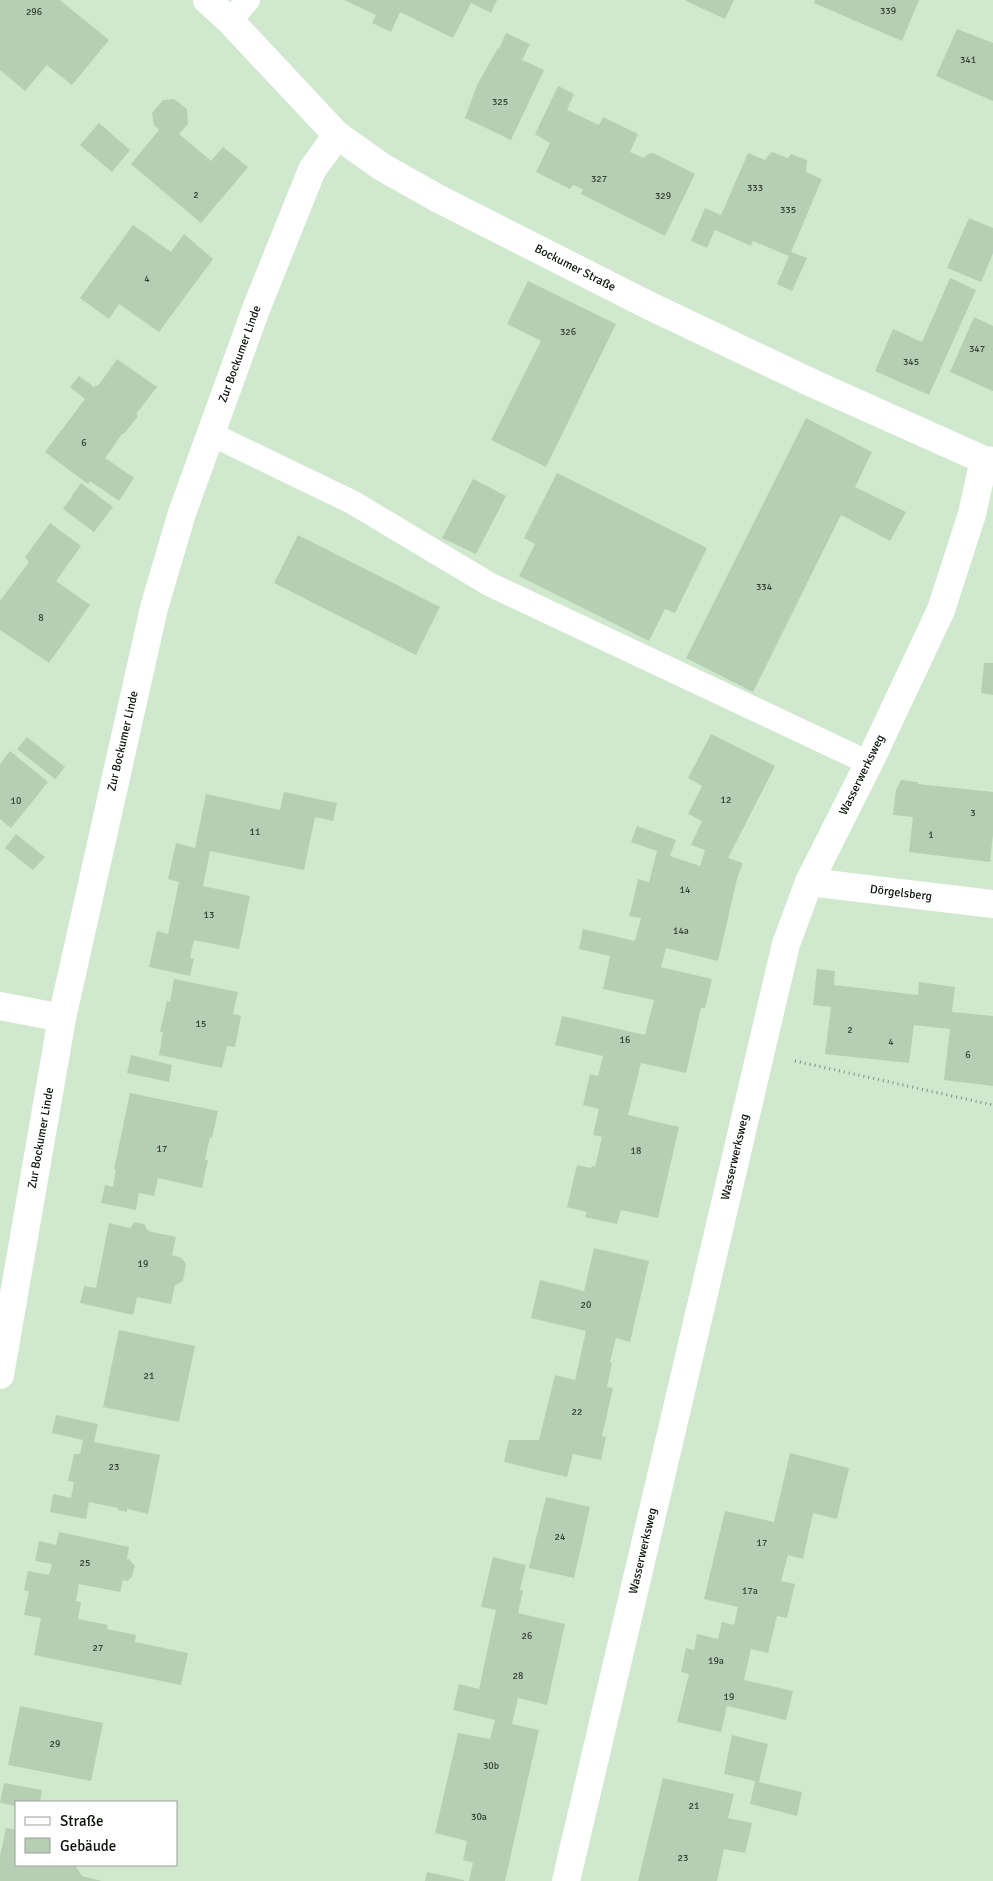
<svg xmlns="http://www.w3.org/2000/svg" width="993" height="1881" viewBox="0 0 993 1881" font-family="Signika,sans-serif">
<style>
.building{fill:#b6ceb4}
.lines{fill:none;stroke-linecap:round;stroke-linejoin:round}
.path{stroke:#7e907d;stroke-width:3;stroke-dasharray:1 4;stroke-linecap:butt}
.service{stroke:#fff;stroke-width:24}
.minor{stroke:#fff;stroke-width:28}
.labels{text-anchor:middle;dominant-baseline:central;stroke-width:4;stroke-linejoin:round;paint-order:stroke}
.number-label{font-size:10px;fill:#344033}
.street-label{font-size:12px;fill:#081108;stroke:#fff}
</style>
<rect width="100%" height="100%" fill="#d0e9ce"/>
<g class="building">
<path d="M 0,0 L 60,0 L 109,40 L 72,85 L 47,65 L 25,91 L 0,70 Z"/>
<path d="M 344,0 L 497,0 L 491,13 L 471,3 L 453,38 L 400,12 L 391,32 L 372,23 L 376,15 Z"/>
<path d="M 686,0 L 734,0 L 725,19 L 686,1 Z"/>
<path d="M 815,0 L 919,0 L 902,41 L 814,3 Z"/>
<path d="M 957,29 L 993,43 L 993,101 L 936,76 Z"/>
<path d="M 506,33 L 530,44 L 522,60 L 544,70 L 511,140 L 465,118 L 477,85 L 498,48 L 499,49 Z"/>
<path d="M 558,86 L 574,94 L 567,110 L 599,125 L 603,117 L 638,134 L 630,152 L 644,158 L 646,155 L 653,153 L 695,174 L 665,236 L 581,194 L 583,189 L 573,185 L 570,189 L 536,172 L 550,143 L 535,134 Z"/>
<path d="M 174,99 L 187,109 L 188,124 L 179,134 L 211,161 L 223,147 L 248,167 L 201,223 L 131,164 L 159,130 L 154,125 L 152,113 L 163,100 Z"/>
<path d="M 99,123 L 130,150 L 112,172 L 80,145 Z"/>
<path d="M 772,152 L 788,158 L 791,154 L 807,160 L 806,172 L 822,179 L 791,252 L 807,258 L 792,291 L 777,284 L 789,256 L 753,241 L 751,246 L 715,230 L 707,248 L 691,241 L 705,208 L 721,215 L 748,153 L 765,160 L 768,156 Z"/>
<path d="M 969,218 L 993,228 L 993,253 L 981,282 L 947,268 Z"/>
<path d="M 133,225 L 171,252 L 184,234 L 213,259 L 159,332 L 119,304 L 109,319 L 80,298 Z"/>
<path d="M 950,278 L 976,290 L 929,395 L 875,371 L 893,329 L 922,342 Z"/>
<path d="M 528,281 L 616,324 L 546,467 L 491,440 L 541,341 L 507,324 Z"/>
<path d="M 974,317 L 993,326 L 993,391 L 950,372 Z"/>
<path d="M 117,359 L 157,387 L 136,414 L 138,416 L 124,434 L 122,434 L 105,458 L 134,478 L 119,501 L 90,481 L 88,484 L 45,452 L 85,399 L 70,387 L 79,376 L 94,387 L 96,385 L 98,386 Z"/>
<path d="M 806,418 L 872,452 L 855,487 L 906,512 L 890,541 L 841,515 L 753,692 L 686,658 Z"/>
<path d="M 557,473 L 707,548 L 675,613 L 665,609 L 649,641 L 519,576 L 535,544 L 524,538 Z"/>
<path d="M 473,479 L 506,496 L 476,554 L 442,538 Z"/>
<path d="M 81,483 L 113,507 L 94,532 L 63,509 Z"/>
<path d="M 50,523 L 81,546 L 56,581 L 90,605 L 49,663 L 0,630 L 0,601 L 29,562 L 25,557 Z"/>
<path d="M 298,535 L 440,607 L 416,655 L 274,583 Z"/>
<path d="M 984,663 L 993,663 L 993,695 L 981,693 Z"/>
<path d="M 711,734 L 775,766 L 728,858 L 743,863 L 737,879 L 718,961 L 666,948 L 661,967 L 712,979 L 705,1008 L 701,1008 L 686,1073 L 641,1063 L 628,1115 L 679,1127 L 658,1218 L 621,1210 L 617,1224 L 585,1217 L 587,1212 L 567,1207 L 577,1165 L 591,1168 L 592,1166 L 595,1167 L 602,1137 L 593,1135 L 599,1109 L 583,1105 L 590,1074 L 598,1076 L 603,1056 L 555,1045 L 562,1016 L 645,1035 L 654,1000 L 603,989 L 610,956 L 579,949 L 583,929 L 635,941 L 641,918 L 629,916 L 634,897 L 638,879 L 649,882 L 657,851 L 631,842 L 637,826 L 676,840 L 670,856 L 700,866 L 705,850 L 691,845 L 702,821 L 688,814 L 702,786 L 688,778 Z"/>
<path d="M 27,737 L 65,767 L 55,779 L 17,749 Z"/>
<path d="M 10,751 L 48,782 L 11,828 L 0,819 L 0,764 Z"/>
<path d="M 901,780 L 918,782 L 918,784 L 993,792 L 993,834 L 990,862 L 909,852 L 913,817 L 893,815 L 896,790 Z"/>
<path d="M 284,792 L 337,803 L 333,821 L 315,817 L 304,870 L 210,851 L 203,886 L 250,896 L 239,949 L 194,940 L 190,958 L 194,959 L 190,976 L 149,967 L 157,931 L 168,934 L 179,882 L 168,879 L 176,843 L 195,848 L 206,794 L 280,810 Z"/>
<path d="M 16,834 L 45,857 L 33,870 L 5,848 Z"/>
<path d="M 817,969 L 835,971 L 834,985 L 918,995 L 919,982 L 955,987 L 952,1012 L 993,1016 L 993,1086 L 944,1080 L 950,1029 L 914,1025 L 909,1063 L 825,1054 L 831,1007 L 813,1005 Z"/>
<path d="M 174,979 L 238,992 L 233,1014 L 241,1016 L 235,1047 L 227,1046 L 222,1068 L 159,1055 L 163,1032 L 160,1032 L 167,1001 L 170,1002 Z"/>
<path d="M 131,1055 L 172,1065 L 169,1082 L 127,1073 Z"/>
<path d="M 130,1093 L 218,1111 L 212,1138 L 210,1137 L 205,1160 L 208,1160 L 202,1188 L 158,1178 L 154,1196 L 139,1193 L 136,1210 L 101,1203 L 105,1185 L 113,1187 L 116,1170 L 114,1169 Z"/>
<path d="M 135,1222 L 144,1224 L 148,1231 L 176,1237 L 172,1255 L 182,1258 L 186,1265 L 183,1281 L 175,1285 L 171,1304 L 137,1297 L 133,1315 L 80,1303 L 84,1286 L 96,1288 L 109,1223 L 130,1228 Z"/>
<path d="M 594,1248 L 649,1261 L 630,1342 L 616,1338 L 610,1362 L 612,1363 L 607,1387 L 613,1388 L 602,1436 L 606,1437 L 601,1460 L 573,1454 L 567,1477 L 504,1462 L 509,1440 L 539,1440 L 555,1375 L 575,1380 L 586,1331 L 531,1318 L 540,1280 L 584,1291 Z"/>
<path d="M 119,1330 L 195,1346 L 179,1422 L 103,1407 Z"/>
<path d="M 56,1415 L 98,1424 L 94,1442 L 160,1455 L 148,1514 L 127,1509 L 127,1512 L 118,1510 L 118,1508 L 89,1502 L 86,1519 L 50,1512 L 53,1494 L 71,1498 L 74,1482 L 68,1481 L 74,1454 L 80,1454 L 83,1440 L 52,1433 Z"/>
<path d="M 790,1453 L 849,1468 L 837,1519 L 813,1513 L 803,1559 L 788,1555 L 781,1581 L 795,1584 L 787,1618 L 777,1616 L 768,1653 L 751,1649 L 744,1680 L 793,1691 L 786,1720 L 727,1706 L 721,1732 L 677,1722 L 689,1674 L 681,1672 L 686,1648 L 694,1650 L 697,1634 L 718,1639 L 722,1622 L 734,1625 L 738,1607 L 704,1599 L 725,1511 L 774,1522 Z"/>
<path d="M 546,1497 L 590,1507 L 574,1578 L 529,1568 Z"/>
<path d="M 59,1532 L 129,1547 L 127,1559 L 129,1559 L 135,1566 L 132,1577 L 127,1581 L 123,1580 L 120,1592 L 79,1584 L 76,1601 L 81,1602 L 78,1619 L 108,1625 L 107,1629 L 136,1635 L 135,1642 L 188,1653 L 181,1685 L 34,1655 L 41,1618 L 24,1615 L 29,1591 L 24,1590 L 28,1571 L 49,1575 L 52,1564 L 35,1561 L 39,1541 L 56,1545 Z"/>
<path d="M 493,1557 L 526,1565 L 520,1590 L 523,1591 L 518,1613 L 565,1624 L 547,1705 L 518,1698 L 512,1724 L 539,1730 L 505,1881 L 469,1881 L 473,1863 L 463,1860 L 467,1841 L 435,1833 L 458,1733 L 490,1739 L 495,1720 L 453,1710 L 459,1684 L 479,1689 L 496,1610 L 481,1607 Z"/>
<path d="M 20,1706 L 103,1723 L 91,1781 L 8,1765 Z"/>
<path d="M 732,1735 L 768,1744 L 759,1782 L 802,1792 L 797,1816 L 750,1804 L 755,1781 L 724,1774 Z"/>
<path d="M 663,1778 L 734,1794 L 728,1818 L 752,1823 L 745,1853 L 724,1849 L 717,1881 L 638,1881 Z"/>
<path d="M 4,1783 L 42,1790 L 40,1802 L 16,1802 L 16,1806 L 0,1803 Z"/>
<path d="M 6,1828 L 16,1830 L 16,1865 L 75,1865 L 82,1876 L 102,1881 L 0,1881 L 0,1856 Z"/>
<path d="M 427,1872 L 464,1880 L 464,1881 L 425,1881 Z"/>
</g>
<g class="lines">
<path class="path" d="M 795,1061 L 993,1105"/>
<g class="service">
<path d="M 230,21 L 248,0"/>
<path d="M 211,434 L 352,502 L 489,584 L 869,763"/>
</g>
<g class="minor">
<path d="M 207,0 L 230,21 L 337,135 L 382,167 L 437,198 L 648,305 L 812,383 L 984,460 L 993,461"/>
<path d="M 809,882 L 993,904"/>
<path d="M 0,1006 L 62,1018"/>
<path d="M 0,1375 L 62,1018 L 154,608 L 182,513 L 256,309 L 312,170 L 337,135"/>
<path d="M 566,1881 L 786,944 L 809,882 L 869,763 L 941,610 L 972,514 L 984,460"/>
</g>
</g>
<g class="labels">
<g class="number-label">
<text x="888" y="11">339</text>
<text x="34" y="12">296</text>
<text x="968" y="60">341</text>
<text x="500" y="102">325</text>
<text x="599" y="179">327</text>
<text x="755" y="188">333</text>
<text x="196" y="195">2</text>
<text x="663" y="196">329</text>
<text x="788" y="210">335</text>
<text x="147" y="279">4</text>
<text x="568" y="332">326</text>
<text x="977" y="349">347</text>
<text x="911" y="362">345</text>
<text x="84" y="443">6</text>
<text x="764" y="587">334</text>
<text x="41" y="618">8</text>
<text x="726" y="800">12</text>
<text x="16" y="801">10</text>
<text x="973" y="813">3</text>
<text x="255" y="832">11</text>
<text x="931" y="835">1</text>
<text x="685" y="890">14</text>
<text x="209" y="915">13</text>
<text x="681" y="931">14a</text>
<text x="201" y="1024">15</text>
<text x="850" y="1030">2</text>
<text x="625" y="1040">16</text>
<text x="891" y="1042">4</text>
<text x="968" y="1055">6</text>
<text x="162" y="1149">17</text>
<text x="636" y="1151">18</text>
<text x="143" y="1264">19</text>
<text x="586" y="1305">20</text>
<text x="149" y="1376">21</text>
<text x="577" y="1412">22</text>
<text x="114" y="1467">23</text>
<text x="560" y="1537">24</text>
<text x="762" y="1543">17</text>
<text x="85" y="1563">25</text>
<text x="750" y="1591">17a</text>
<text x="527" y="1636">26</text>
<text x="98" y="1648">27</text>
<text x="716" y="1661">19a</text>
<text x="518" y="1676">28</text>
<text x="729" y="1697">19</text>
<text x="55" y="1744">29</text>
<text x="491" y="1766">30b</text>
<text x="694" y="1806">21</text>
<text x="479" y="1817">30a</text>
<text x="683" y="1858">23</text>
</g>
<g class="street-label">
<text transform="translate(575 268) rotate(27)">Bockumer Straße</text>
<text transform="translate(240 354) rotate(-70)">Zur Bockumer Linde</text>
<text transform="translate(123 741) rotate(-77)">Zur Bockumer Linde</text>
<text transform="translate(862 775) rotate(-64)">Wasserwerksweg</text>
<text transform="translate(901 893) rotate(7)">Dörgelsberg</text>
<text transform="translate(41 1138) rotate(-80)">Zur Bockumer Linde</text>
<text transform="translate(735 1157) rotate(-77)">Wasserwerksweg</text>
<text transform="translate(643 1551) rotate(-77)">Wasserwerksweg</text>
</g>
</g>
<rect x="15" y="1801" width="162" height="65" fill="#ffffff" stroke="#9ca09c"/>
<rect x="25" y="1817" width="25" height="8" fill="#ffffff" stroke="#9ca09c"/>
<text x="60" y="1826" font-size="15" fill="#081108">Straße</text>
<rect x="25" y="1838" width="25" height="15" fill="#b6ceb4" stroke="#9ca09c"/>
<text x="60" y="1851" font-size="15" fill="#081108">Gebäude</text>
</svg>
